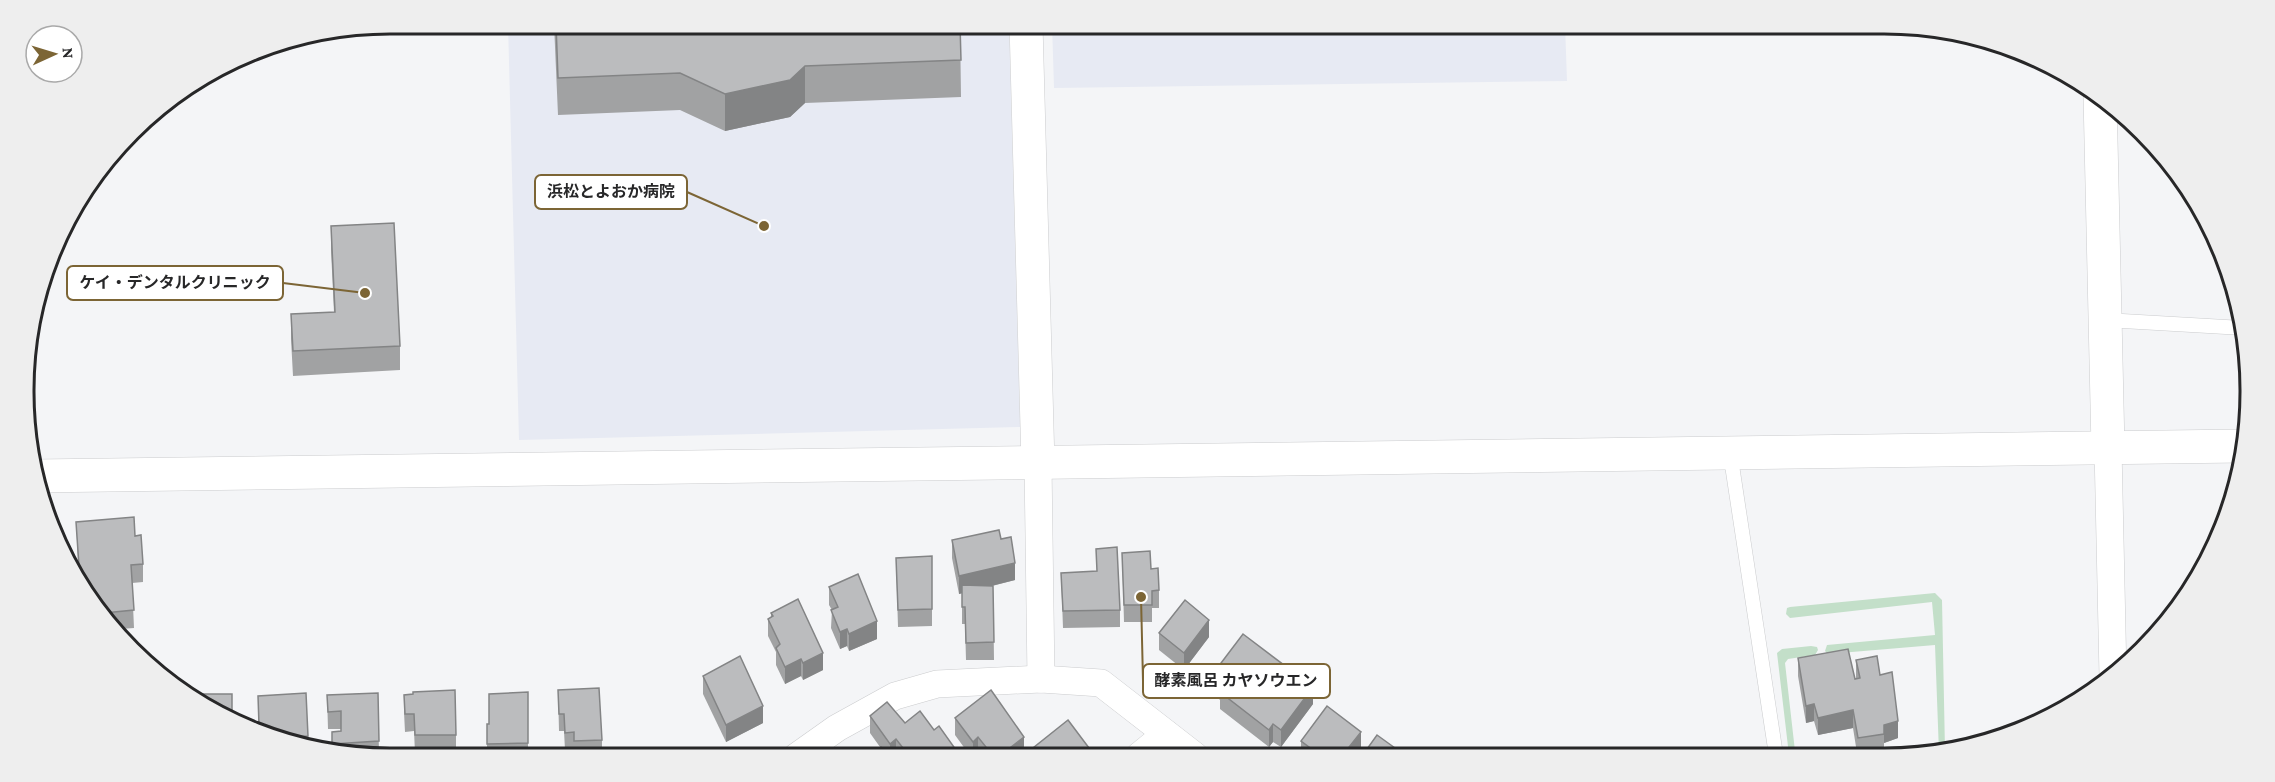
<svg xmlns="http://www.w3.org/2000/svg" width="2275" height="782" viewBox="0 0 2275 782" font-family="'Crimson Pro','Noto Sans JP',serif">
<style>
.built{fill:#e7eaf3}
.green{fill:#c3dfc9}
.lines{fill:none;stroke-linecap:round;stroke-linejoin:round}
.service-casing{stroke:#cbccce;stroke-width:15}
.minor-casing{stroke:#cbccce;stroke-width:28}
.tertiary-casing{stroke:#cbccce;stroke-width:34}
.service{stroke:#fff;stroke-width:14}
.minor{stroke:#fff;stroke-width:27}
.tertiary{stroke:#fff;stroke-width:33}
.wall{fill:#a1a2a3}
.shaded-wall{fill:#838485}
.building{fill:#bbbcbe;stroke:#838485;stroke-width:1.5}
.rim{fill:none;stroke:#272728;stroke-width:3}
.leader{fill:none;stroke:#7c6535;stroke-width:2}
.callout-dot{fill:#7c6535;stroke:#fff;stroke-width:2}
.callout{fill:#fff;stroke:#7c6535;stroke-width:2}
.callout-label{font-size:16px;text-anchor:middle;font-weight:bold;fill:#272728}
</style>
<rect width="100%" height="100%" fill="#f4f5f7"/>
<g class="built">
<path d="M 508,24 L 1009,24 L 1020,427 L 519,440 Z"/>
<path d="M 1052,24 L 1565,24 L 1567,81 L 1054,88 Z"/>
</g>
<g class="green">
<path d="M 1935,593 L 1942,600 L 1945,751 L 1939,753 L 1935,645 L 1828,654 L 1825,651 L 1827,645 L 1935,635 L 1932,602 L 1790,618 L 1786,614 L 1787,608 L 1790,607 Z"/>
<path d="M 1811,646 L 1817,647 L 1818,650 L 1815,655 L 1788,659 L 1785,663 L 1795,751 L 1794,754 L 1789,755 L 1777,653 L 1782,649 Z"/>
</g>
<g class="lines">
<defs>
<g id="service">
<path d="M 2105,320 L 2243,328"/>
<path d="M 1730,452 L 1776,755"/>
</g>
<g id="minor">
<path d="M 2108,448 L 2113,676"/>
<path d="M 1038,464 L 1041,679"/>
<path d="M 1139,756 L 1166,734"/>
<path d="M 796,757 L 837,728 L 895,696 L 937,684 L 1041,679 L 1101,683 L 1195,756"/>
</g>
<g id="tertiary">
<path d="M 1026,24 L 1038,464"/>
<path d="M 2100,96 L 2108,448"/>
<path d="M 36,476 L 2241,446"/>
</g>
</defs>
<use href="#service" class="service-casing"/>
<use href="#minor" class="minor-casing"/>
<use href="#tertiary" class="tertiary-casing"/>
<use href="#service" class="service"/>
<use href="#minor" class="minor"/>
<use href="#tertiary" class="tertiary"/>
</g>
<g class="wall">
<path d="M 554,24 L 960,24 L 961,97 L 805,103 L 790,117 L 725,131 L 680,110 L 558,115 Z"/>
<path d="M 331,226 L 400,346 L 400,370 L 293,376 L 291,339 L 291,314 L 334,312 L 331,250 Z"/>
<path d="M 76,522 L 135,536 L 143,564 L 143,582 L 132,583 L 134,628 L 120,629 L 86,595 L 79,579 Z"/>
<path d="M 1001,539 L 1015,580 L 992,586 L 993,586 L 994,660 L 966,660 L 965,624 L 962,624 L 962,593 L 959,594 L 952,558 L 952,540 Z"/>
<path d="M 1096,549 L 1120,610 L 1120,627 L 1063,628 L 1061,573 L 1097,571 Z"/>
<path d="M 1122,553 L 1151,569 L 1159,590 L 1159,608 L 1152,608 L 1152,622 L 1124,622 Z"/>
<path d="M 932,556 L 932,626 L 898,627 L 896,558 Z"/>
<path d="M 829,587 L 877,639 L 849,651 L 847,646 L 840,649 L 831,628 L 832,610 L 829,605 Z"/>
<path d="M 771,613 L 823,670 L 803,680 L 801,676 L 785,684 L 776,665 L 776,652 L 768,636 L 768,619 L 771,617 Z"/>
<path d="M 1159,633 L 1209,637 L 1184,670 L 1159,650 Z"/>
<path d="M 1798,658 L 1855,679 L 1856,679 L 1856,660 L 1880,675 L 1898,738 L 1884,743 L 1884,752 L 1873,753 L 1857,753 L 1853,728 L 1818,735 L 1814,721 L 1806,723 L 1798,676 Z"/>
<path d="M 1212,675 L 1313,704 L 1281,747 L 1273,742 L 1269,747 L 1220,709 L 1220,700 L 1212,692 Z"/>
<path d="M 703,676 L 763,723 L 726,742 L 703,694 Z"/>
<path d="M 558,690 L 602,740 L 602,757 L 574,758 L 574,749 L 565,750 L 564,731 L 559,731 Z"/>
<path d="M 528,692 L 528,758 L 487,758 L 487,724 L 489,724 Z"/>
<path d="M 306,693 L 308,747 L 296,746 L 258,728 L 258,696 Z"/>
<path d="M 378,693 L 379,756 L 332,750 L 332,732 L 341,731 L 341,729 L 328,729 L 327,695 Z"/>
<path d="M 413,694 L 456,735 L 456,752 L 415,753 L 414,731 L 405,732 L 404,712 L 404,695 Z"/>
<path d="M 870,716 L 934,730 L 961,757 L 868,757 L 880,747 L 870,733 Z"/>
<path d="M 955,718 L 1024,754 L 1020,757 L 980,757 L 978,755 L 976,757 L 971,757 L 955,735 Z"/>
<path d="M 1301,741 L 1361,749 L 1356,756 L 1301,756 Z"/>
</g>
<g class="shaded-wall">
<path d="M 805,66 L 805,103 L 790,117 L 725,131 L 725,94 Z"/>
<path d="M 1015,563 L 1015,580 L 959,594 L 959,576 Z"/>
<path d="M 1209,620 L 1209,637 L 1184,670 L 1184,653 Z"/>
<path d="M 877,621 L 877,639 L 849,651 L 849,634 Z"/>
<path d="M 847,629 L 847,646 L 840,649 L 840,632 Z"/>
<path d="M 823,653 L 823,670 L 803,680 L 803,663 Z"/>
<path d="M 801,659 L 801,676 L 785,684 L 785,667 Z"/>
<path d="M 1313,687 L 1313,704 L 1281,747 L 1281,730 Z"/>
<path d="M 1814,704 L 1814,721 L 1806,723 L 1806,706 Z"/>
<path d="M 763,706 L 763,723 L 726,742 L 726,725 Z"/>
<path d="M 1853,710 L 1853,728 L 1818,735 L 1818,718 Z"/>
<path d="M 1898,721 L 1898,738 L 1884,743 L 1884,725 Z"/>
<path d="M 1273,724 L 1273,742 L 1269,747 L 1269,730 Z"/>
<path d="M 1361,732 L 1361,749 L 1356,756 L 1342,756 Z"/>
<path d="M 978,737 L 978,755 L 976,757 L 973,757 L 973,742 Z"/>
<path d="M 1024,737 L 1024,754 L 1020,757 L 998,757 Z"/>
<path d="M 896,739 L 896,757 L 890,757 L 890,744 Z"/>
<path d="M 1089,748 L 1089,757 L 1079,757 Z"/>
</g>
<g class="building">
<path d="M 556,24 L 960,24 L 961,60 L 805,66 L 790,80 L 725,94 L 680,73 L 558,78 Z"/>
<path d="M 394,223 L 400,346 L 293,351 L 291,314 L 335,312 L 331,226 Z"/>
<path d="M 134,517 L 135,536 L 141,535 L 143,564 L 131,565 L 134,610 L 104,613 L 86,595 L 80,581 L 76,522 Z"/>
<path d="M 999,530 L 1001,539 L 1011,537 L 1015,563 L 959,576 L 952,540 Z"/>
<path d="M 1117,547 L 1120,610 L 1063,611 L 1061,573 L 1097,571 L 1096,549 Z"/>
<path d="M 1150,551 L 1151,569 L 1158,568 L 1159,590 L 1152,591 L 1152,605 L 1124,605 L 1122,553 Z"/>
<path d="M 932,556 L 932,609 L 898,610 L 896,558 Z"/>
<path d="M 858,574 L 877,621 L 849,634 L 847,629 L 840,632 L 831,610 L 838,607 L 829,587 Z"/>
<path d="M 962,585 L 993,586 L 994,642 L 966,643 L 965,607 L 962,607 Z"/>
<path d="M 798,599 L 823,653 L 803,663 L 801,659 L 785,667 L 776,648 L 780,644 L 768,619 L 773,616 L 771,613 Z"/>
<path d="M 1185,600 L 1209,620 L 1184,653 L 1159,633 Z"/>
<path d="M 1243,634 L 1313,687 L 1281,730 L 1273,724 L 1269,730 L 1220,692 L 1224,686 L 1212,675 Z"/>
<path d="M 1848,649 L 1855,679 L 1860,678 L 1856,660 L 1877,656 L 1880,675 L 1892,672 L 1898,721 L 1884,725 L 1884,734 L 1858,738 L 1853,710 L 1818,718 L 1814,704 L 1806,706 L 1798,658 Z"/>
<path d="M 740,656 L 763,706 L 726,725 L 703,676 Z"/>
<path d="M 599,688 L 602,740 L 574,741 L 574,732 L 565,733 L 564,714 L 559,714 L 558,690 Z"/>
<path d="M 455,690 L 456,735 L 415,735 L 414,714 L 405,714 L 404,695 L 413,694 L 413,692 Z"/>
<path d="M 991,690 L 1024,737 L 998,757 L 994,757 L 978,737 L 973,742 L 955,718 Z"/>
<path d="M 528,692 L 528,743 L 487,744 L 487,724 L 489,724 L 489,694 Z"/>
<path d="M 306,693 L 308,736 L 284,738 L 284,733 L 270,734 L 263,731 L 263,724 L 259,725 L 258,696 Z"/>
<path d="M 378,693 L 379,741 L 332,744 L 332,732 L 341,731 L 341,711 L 328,712 L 327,695 Z"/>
<path d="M 185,694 L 232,694 L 232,716 L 187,696 Z"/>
<path d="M 887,702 L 905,723 L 920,711 L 934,730 L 939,726 L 961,757 L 910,757 L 896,739 L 890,744 L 870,716 Z"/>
<path d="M 1327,706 L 1361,732 L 1342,756 L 1315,756 L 1317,753 L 1301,741 Z"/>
<path d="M 1068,720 L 1089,748 L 1079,757 L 1031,757 L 1028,752 Z"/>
<path d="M 1377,735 L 1406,756 L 1362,756 Z"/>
<path d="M 881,747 L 889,757 L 868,757 Z"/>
<path d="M 1872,750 L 1873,755 L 1849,755 Z"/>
</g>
<path d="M0 0H2275V782H0ZM390 34H1884A356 356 0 0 1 2240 390V392A356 356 0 0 1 1884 748H390A356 356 0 0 1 34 392V390A356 356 0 0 1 390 34Z" fill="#eee" fill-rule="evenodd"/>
<path class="rim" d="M390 34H1884A356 356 0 0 1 2240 390V392A356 356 0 0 1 1884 748H390A356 356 0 0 1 34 392V390A356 356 0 0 1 390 34Z"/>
<path class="leader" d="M764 226L687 192M365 293L283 283M1141 597L1143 681"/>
<g class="callout-dot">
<circle cx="764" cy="226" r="6"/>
<circle cx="365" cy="293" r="6"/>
<circle cx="1141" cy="597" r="6"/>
</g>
<g class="callout">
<rect x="535" y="175" width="152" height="34" rx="6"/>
<rect x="67" y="266" width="216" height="34" rx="6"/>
<rect x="1143" y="664" width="187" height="34" rx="6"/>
</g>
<g class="callout-label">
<text x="611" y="197">浜松とよおか病院</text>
<text x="175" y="288">ケイ・デンタルクリニック</text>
<text x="1236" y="686">酵素風呂 カヤソウエン</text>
</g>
<g transform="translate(54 54) rotate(86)"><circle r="28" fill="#ffffff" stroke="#a9a9a9" stroke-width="1.5"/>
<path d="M0-4.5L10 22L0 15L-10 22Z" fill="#7c6535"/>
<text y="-9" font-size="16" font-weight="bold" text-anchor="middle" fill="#272728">N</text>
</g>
</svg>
